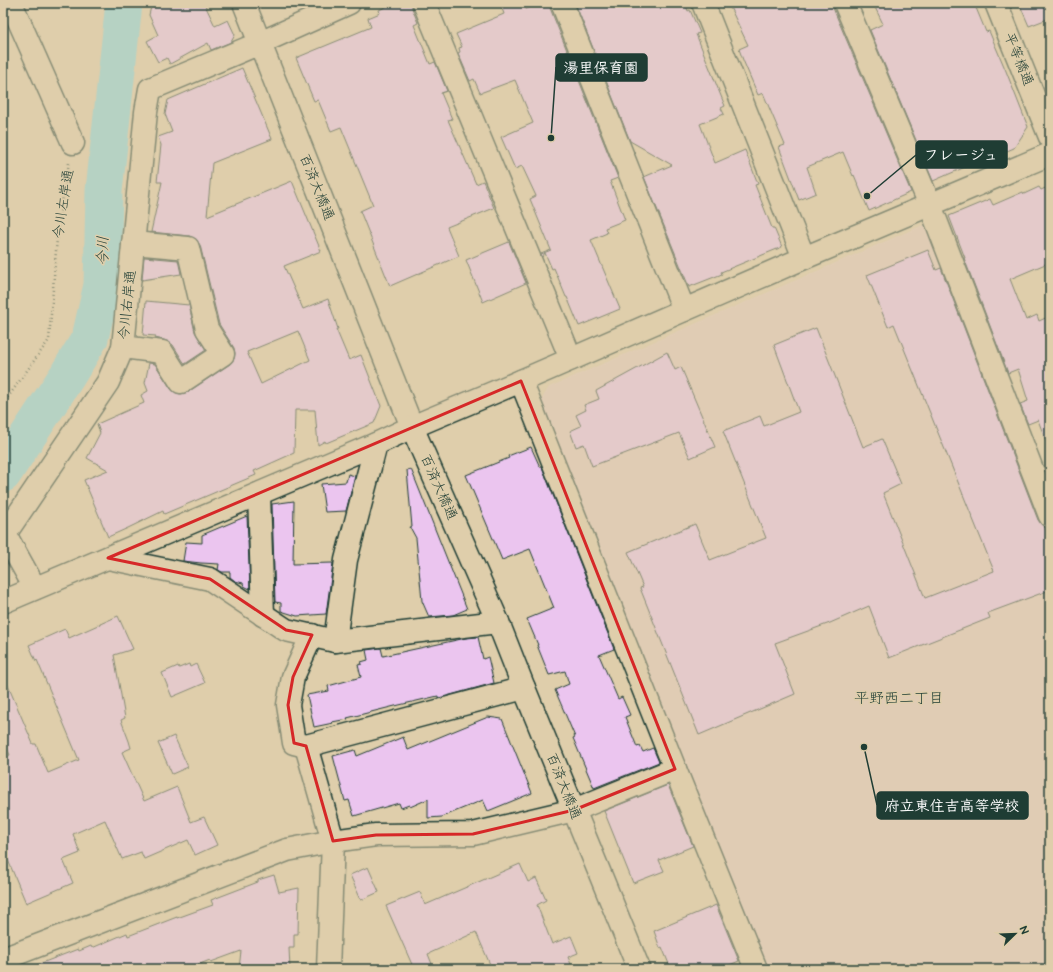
<svg xmlns="http://www.w3.org/2000/svg" width="1053" height="972" viewBox="0 0 1053 972" font-family="'Balsamiq Sans','Klee One',sans-serif">
<style>
.built{fill:#e3cbbf}
.lines{fill:none;stroke-linecap:round;stroke-linejoin:round}
.river{stroke:#86d7e0;stroke-width:37}
.building{fill:#ebc5ef;stroke:#1f3d34;fill-rule:evenodd}
.minor-casing{stroke:#1f3d34;stroke-width:25}
.path{stroke:#1f3d34;stroke-width:2.5;stroke-dasharray:1 3;stroke-linecap:butt}
.minor{stroke:#dfceab;stroke-width:22}
.marked{fill:none;stroke:#d62828;stroke-width:3;stroke-linejoin:round}
.labels{text-anchor:middle;dominant-baseline:central;stroke-width:3;stroke-linejoin:round;paint-order:stroke}
.street-label{font-size:14px;fill:#1f3d34;stroke:#dfceab}
.water-label{font-size:15px;font-style:italic;fill:#24453d;stroke:#dfceab}
.neighbourhood-label{font-size:15px;fill:#1f3d34;stroke:#dfceab}
.leader{fill:none;stroke:#1f3d34;stroke-width:1.5}
.callout-dot{fill:#1f3d34;stroke:#dfceab;stroke-width:1.5}
.callout{fill:#1f3d34;stroke:#1f3d34;stroke-width:1.5}
.callout-label{font-size:15px;text-anchor:middle;font-weight:bold;fill:#fff}
</style>
<rect width="100%" height="100%" fill="#dfceab"/>
<filter id="ink" filterUnits="userSpaceOnUse"><feTurbulence type="fractalNoise" baseFrequency=".025" numOctaves="2"/><feDisplacementMap in="SourceGraphic" scale="8" xChannelSelector="R" yChannelSelector="G"/><feConvolveMatrix kernelMatrix="1 2 1 2 8 2 1 2 1" color-interpolation-filters="sRGB"/></filter>
<g filter="url(#ink)">
<path class="built" d="M 923,225 L 932,228 L 1050,525 L 1050,969 L 767,969 L 540,402 L 549,387 Z"/>
<g class="lines">
<path class="river" d="M 3,474 L 67,376 L 90,338 L 102,285 L 104,191 L 124,3"/>
</g>
<g class="building">
<path d="M 152,3 L 204,3 L 215,26 L 228,20 L 235,35 L 231,42 L 211,50 L 208,43 L 170,64 L 167,58 L 158,62 L 147,41 L 158,35 L 149,15 Z"/>
<path d="M 394,3 L 412,3 L 412,8 L 418,23 L 414,25 L 430,64 L 435,62 L 447,91 L 441,93 L 452,119 L 448,120 L 476,184 L 483,181 L 494,208 L 447,227 L 459,256 L 390,286 L 360,211 L 373,205 L 341,127 L 331,131 L 318,100 L 314,101 L 296,58 L 371,27 L 368,18 L 380,13 L 379,10 Z"/>
<path d="M 500,3 L 523,3 L 526,9 L 542,3 L 550,3 L 550,8 L 618,178 L 610,181 L 625,220 L 605,228 L 607,233 L 591,240 L 620,309 L 579,326 L 567,297 L 566,297 L 554,268 L 552,269 L 545,253 L 542,257 L 541,254 L 551,250 L 530,199 L 536,196 L 522,166 L 515,169 L 501,137 L 533,123 L 515,80 L 480,93 L 474,79 L 470,81 L 458,53 L 460,52 L 459,48 L 462,47 L 456,34 L 504,14 Z"/>
<path d="M 575,3 L 685,3 L 688,11 L 690,10 L 700,33 L 696,34 L 725,106 L 721,108 L 724,114 L 700,124 L 715,163 L 745,150 L 758,184 L 755,185 L 772,228 L 774,228 L 782,247 L 721,272 L 722,274 L 689,287 L 644,177 L 672,165 L 630,141 Z"/>
<path d="M 728,3 L 833,3 L 833,8 L 911,192 L 869,211 L 854,175 L 853,176 L 843,152 L 807,167 L 816,193 L 799,200 L 779,147 L 785,145 L 763,93 L 758,95 L 743,60 L 739,49 L 748,45 Z"/>
<path d="M 873,3 L 974,3 L 986,32 L 989,31 L 1006,71 L 1028,127 L 1014,148 L 979,163 L 979,161 L 933,181 L 870,30 L 883,24 Z"/>
<path d="M 1019,3 L 1050,3 L 1050,18 L 1029,26 Z"/>
<path d="M 242,68 L 272,139 L 212,163 L 207,216 L 292,181 L 321,251 L 284,266 L 303,309 L 328,299 L 338,329 L 336,329 L 349,360 L 361,355 L 381,406 L 374,423 L 326,443 L 325,441 L 318,445 L 315,410 L 295,410 L 294,453 L 254,471 L 256,475 L 164,514 L 163,511 L 128,528 L 108,537 L 84,480 L 108,470 L 87,458 L 100,433 L 97,424 L 144,403 L 141,395 L 148,391 L 145,383 L 149,363 L 155,364 L 171,389 L 176,393 L 181,394 L 188,392 L 230,364 L 234,359 L 235,353 L 234,348 L 219,324 L 200,245 L 196,239 L 189,236 L 151,232 L 162,182 L 157,182 L 161,145 L 158,137 L 172,132 L 165,114 L 168,100 ZM 298,331 L 310,360 L 261,384 L 247,352 Z"/>
<path d="M 1050,186 L 1050,262 L 1010,279 L 1026,320 L 1037,315 L 1039,321 L 1050,316 L 1049,449 L 1038,420 L 1028,424 L 1020,404 L 1028,401 L 1018,369 L 1008,373 L 964,258 L 965,258 L 949,216 L 990,199 L 993,205 L 1023,192 L 1024,194 L 1039,187 L 1041,190 Z"/>
<path d="M 509,242 L 526,283 L 483,302 L 466,260 Z"/>
<path d="M 928,250 L 936,270 L 941,268 L 1038,520 L 1042,525 L 1045,527 L 1050,539 L 1050,590 L 988,613 L 990,618 L 889,658 L 869,606 L 830,623 L 775,643 L 795,694 L 699,735 L 640,588 L 643,587 L 628,552 L 695,524 L 710,560 L 766,538 L 723,431 L 760,416 L 764,426 L 799,412 L 774,345 L 816,328 L 863,447 L 882,439 L 901,484 L 883,493 L 925,598 L 994,571 L 894,324 L 888,327 L 867,275 Z"/>
<path d="M 144,257 L 178,260 L 181,274 L 142,280 Z"/>
<path d="M 146,301 L 189,305 L 195,332 L 206,350 L 185,364 L 173,345 L 169,342 L 164,340 L 155,338 L 156,336 L 143,335 Z"/>
<path d="M 667,352 L 675,370 L 681,367 L 715,447 L 690,458 L 679,433 L 592,466 L 584,444 L 576,447 L 570,431 L 581,426 L 576,415 L 586,410 L 584,405 L 599,399 L 596,391 Z"/>
<path d="M 531,447 L 540,467 L 542,467 L 614,649 L 599,655 L 618,699 L 622,697 L 630,715 L 625,717 L 637,747 L 640,746 L 643,752 L 653,748 L 659,762 L 594,788 L 573,738 L 575,737 L 555,690 L 569,684 L 565,671 L 549,675 L 537,645 L 538,645 L 527,619 L 554,608 L 530,549 L 502,560 L 466,475 L 509,458 L 508,456 Z"/>
<path d="M 411,469 L 467,609 L 453,615 L 429,617 L 422,601 L 416,538 L 410,527 L 412,527 L 407,470 Z"/>
<path d="M 348,474 L 355,476 L 346,511 L 325,512 L 321,484 L 346,482 Z"/>
<path d="M 294,501 L 293,564 L 333,563 L 326,614 L 297,616 L 281,611 L 281,603 L 275,602 L 272,504 Z"/>
<path d="M 247,516 L 250,589 L 244,586 L 243,583 L 235,581 L 230,577 L 230,572 L 222,572 L 218,570 L 219,564 L 201,563 L 183,561 L 186,542 L 202,543 L 202,535 Z"/>
<path d="M 118,616 L 133,649 L 114,655 L 125,718 L 121,720 L 129,741 L 131,748 L 122,752 L 144,801 L 177,787 L 191,822 L 204,817 L 217,845 L 195,855 L 188,840 L 144,859 L 141,852 L 122,859 L 105,820 L 73,834 L 80,853 L 63,860 L 73,883 L 26,903 L 3,848 L 3,757 L 10,755 L 3,739 L 3,674 L 33,744 L 36,744 L 48,773 L 79,760 L 37,660 L 36,661 L 29,645 L 65,629 L 69,638 Z"/>
<path d="M 478,637 L 483,659 L 488,657 L 494,683 L 443,697 L 438,698 L 438,696 L 395,706 L 347,718 L 348,719 L 332,722 L 333,723 L 314,727 L 307,695 L 329,691 L 328,686 L 361,677 L 358,665 L 362,664 L 361,662 L 368,660 L 366,650 L 381,648 L 383,656 L 466,638 Z"/>
<path d="M 189,664 L 190,667 L 196,664 L 205,683 L 172,697 L 162,673 L 178,666 L 179,668 Z"/>
<path d="M 488,717 L 502,719 L 532,793 L 488,811 L 483,800 L 442,817 L 428,818 L 428,799 L 410,807 L 409,805 L 401,808 L 399,803 L 354,816 L 349,800 L 345,801 L 333,756 L 355,750 L 357,756 L 403,737 L 408,750 Z"/>
<path d="M 174,736 L 188,767 L 172,774 L 158,743 Z"/>
<path d="M 668,785 L 693,846 L 659,860 L 664,871 L 633,883 L 604,811 Z"/>
<path d="M 520,864 L 528,882 L 536,878 L 546,900 L 537,905 L 552,944 L 571,936 L 578,953 L 568,957 L 573,969 L 492,969 L 476,932 L 428,954 L 434,969 L 414,969 L 386,906 L 420,892 L 425,905 Z"/>
<path d="M 368,867 L 379,892 L 361,900 L 350,875 Z"/>
<path d="M 274,875 L 279,892 L 299,888 L 298,934 L 294,934 L 294,948 L 289,948 L 290,969 L 239,969 L 241,951 L 211,962 L 210,960 L 187,969 L 29,969 L 29,968 L 78,949 L 79,951 L 91,946 L 92,948 L 127,933 L 128,936 L 177,917 L 177,918 L 213,905 L 211,900 L 258,882 L 258,880 Z"/>
<path d="M 716,905 L 739,961 L 720,969 L 671,969 L 662,947 L 660,948 L 654,931 Z"/>
</g>
<g class="lines">
<defs>
<g id="minor">
<path d="M 11,3 L 73,143"/>
<path d="M 244,3 L 412,427 L 498,622 L 524,688 L 639,969"/>
<path d="M 424,3 L 571,359"/>
<path d="M 562,3 L 684,310"/>
<path d="M 703,3 L 804,258"/>
<path d="M 845,3 L 930,205 L 1050,516"/>
<path d="M 996,3 L 1050,137"/>
<path d="M 123,347 L 162,352 L 181,382 L 223,354 L 207,329 L 188,248 L 133,243"/>
<path d="M 521,381 L 675,769 L 756,969"/>
<path d="M 259,494 L 263,615"/>
<path d="M 5,534 L 35,588"/>
<path d="M 3,537 L 108,382 L 123,347 L 146,112 L 150,89 L 260,43 L 349,3"/>
<path d="M 108,558 L 210,579 L 286,630 L 335,641 L 498,622"/>
<path d="M 3,602 L 376,444 L 412,427 L 521,381 L 804,258 L 1050,154"/>
<path d="M 312,635 L 293,677 L 288,705 L 294,743 L 306,746 L 524,688"/>
<path d="M 335,641 L 346,560 L 376,444"/>
<path d="M 306,746 L 333,841 L 328,969"/>
<path d="M 3,959 L 287,850 L 333,841 L 376,835 L 473,834 L 574,810 L 675,769"/>
</g>
</defs>
<use href="#minor" class="minor-casing"/>
<path class="path" d="M 3,404 L 49,340 L 58,225 L 69,163"/>
<use href="#minor" class="minor"/>
</g>
</g>
<path d="M0 0H1053V972H0ZM 521,381 L 675,769 L 574,810 L 473,834 L 376,835 L 333,841 L 306,746 L 294,743 L 288,705 L 293,677 L 312,635 L 286,630 L 210,579 L 108,558 Z" fill="#dfceab" fill-opacity=".55" fill-rule="evenodd"/>
<path class="marked" d="M 521,381 L 675,769 L 574,810 L 473,834 L 376,835 L 333,841 L 306,746 L 294,743 L 288,705 L 293,677 L 312,635 L 286,630 L 210,579 L 108,558 Z"/>
<g class="labels">
<g class="street-label">
<text transform="translate(1019 59) rotate(68)">平等橋通</text>
<text transform="translate(317 187) rotate(68)">百済大橋通</text>
<text transform="translate(63 204) rotate(-81)">今川左岸通</text>
<text transform="translate(127 305) rotate(-84)">今川右岸通</text>
<text transform="translate(439 487) rotate(66)">百済大橋通</text>
<text transform="translate(564 786) rotate(68)">百済大橋通</text>
</g>
<g class="water-label">
<text transform="translate(103 251) rotate(-89)">今川</text>
</g>
<g class="neighbourhood-label">
<text x="899" y="698">平野西二丁目</text>
</g>
</g>
<path class="leader" d="M551 138L556 67M867 196L916 155M864 747L877 805"/>
<g class="callout-dot">
<circle cx="551" cy="138" r="4"/>
<circle cx="867" cy="196" r="4"/>
<circle cx="864" cy="747" r="4"/>
</g>
<g class="callout">
<rect x="556" y="54" width="91" height="27" rx="4"/>
<rect x="916" y="141" width="91" height="27" rx="4"/>
<rect x="877" y="792" width="151" height="27" rx="4"/>
</g>
<g class="callout-label">
<text x="601" y="73">湯里保育園</text>
<text x="961" y="160">フレージュ</text>
<text x="952" y="811">府立東住吉高等学校</text>
</g>
<rect width="1053" height="972" fill="none" stroke="#dfceab" stroke-width="16"/>
<rect x="8" y="8" width="1037" height="956" fill="none" stroke="#1f3d34" stroke-width="1.5" filter="url(#ink)"/>
<g transform="translate(1015 934) rotate(67)" stroke="#dfceab" stroke-width="3" paint-order="stroke">
<path d="M0-3L7 15L0 10L-7 15Z" fill="#1f3d34"/>
<text y="-6" font-size="11" font-weight="bold" text-anchor="middle" fill="#1f3d34">N</text>
</g>
</svg>
